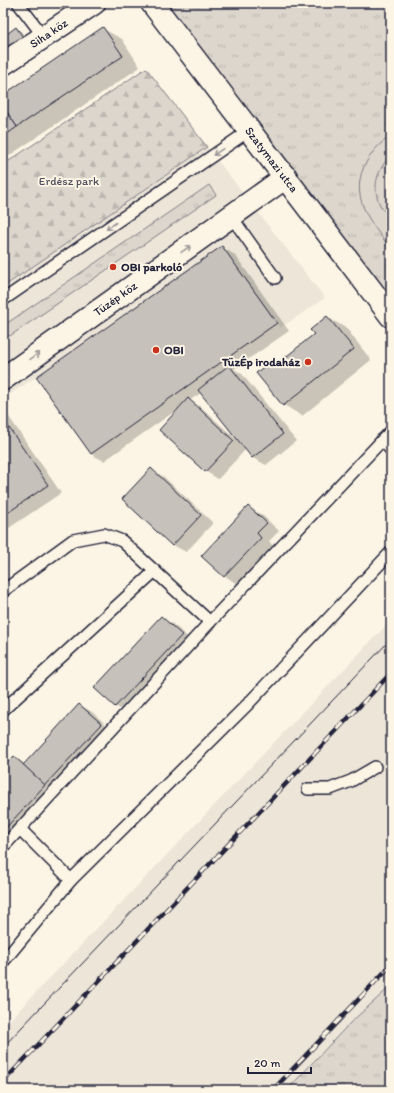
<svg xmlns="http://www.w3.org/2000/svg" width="394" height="1093" viewBox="0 0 394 1093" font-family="Itim,sans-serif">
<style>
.built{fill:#ece5d8}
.grass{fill:url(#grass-tufts);stroke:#7f7c84}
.forest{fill:url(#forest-firs);stroke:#7f7c84}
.pitch{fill:#dcd6cc;stroke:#7f7c84}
.shadow{fill:#0003;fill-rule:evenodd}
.building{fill:#c6c1bb;stroke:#22223b}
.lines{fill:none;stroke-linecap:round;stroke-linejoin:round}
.service-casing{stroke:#22223b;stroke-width:14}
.minor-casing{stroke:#22223b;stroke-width:25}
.service{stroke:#fcf5e5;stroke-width:11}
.minor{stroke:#fcf5e5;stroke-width:22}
.tram{stroke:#22223b;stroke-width:1}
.rail-casing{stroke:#22223b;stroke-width:4.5}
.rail{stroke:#fcf5e5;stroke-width:3;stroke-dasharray:9;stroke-linecap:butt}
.oneway{stroke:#9a9698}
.poi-dot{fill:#c8321e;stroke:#fcf5e5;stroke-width:1.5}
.labels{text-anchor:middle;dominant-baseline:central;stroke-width:4;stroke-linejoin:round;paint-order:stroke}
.street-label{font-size:12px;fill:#22223b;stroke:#fcf5e5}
.park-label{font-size:12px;fill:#504f5f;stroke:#fcf5e5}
.poi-label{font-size:12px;font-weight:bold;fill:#22223b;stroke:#fcf5e5;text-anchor:start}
</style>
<defs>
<pattern id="grass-tufts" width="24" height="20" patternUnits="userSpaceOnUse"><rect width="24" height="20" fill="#dcd6cc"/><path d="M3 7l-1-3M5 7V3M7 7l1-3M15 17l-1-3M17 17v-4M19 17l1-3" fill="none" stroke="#bcb7b0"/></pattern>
<pattern id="forest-firs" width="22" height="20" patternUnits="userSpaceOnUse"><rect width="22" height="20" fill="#dcd6cc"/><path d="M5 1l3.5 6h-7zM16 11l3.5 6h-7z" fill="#bcb7b0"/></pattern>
</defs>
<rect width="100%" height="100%" fill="#fcf5e5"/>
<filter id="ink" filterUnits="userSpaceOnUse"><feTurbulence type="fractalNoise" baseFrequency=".025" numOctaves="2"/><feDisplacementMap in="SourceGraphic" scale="8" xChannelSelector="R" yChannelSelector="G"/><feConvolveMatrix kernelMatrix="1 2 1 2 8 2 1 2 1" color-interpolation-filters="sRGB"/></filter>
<g filter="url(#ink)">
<g class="built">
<path d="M 207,147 L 325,298 L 280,328 L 277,323 L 91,454 L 36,377 L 3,399 L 3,287 Z"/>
<path d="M 391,620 L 391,986 L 350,1023 L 287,1090 L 3,1090 L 3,1027 Z"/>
</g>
<g class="grass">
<path d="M 152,3 L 391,3 L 391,316 Z"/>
<path d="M 209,185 L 216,195 L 10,336 L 3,333 L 3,326 Z"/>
<path d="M 391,986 L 391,1090 L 287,1090 L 350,1023 Z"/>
</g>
<path class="forest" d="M 146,68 L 207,147 L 3,287 L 3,165 Z"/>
<path class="pitch" d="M 391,137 L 391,155 C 378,169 371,186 380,205 C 383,211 390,215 391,221 C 393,229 391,240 391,249 C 370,222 347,195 367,161 C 373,151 380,142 391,137 Z"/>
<g class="shadow">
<path d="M 16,28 L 21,31 L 27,40 L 3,43 L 3,38 Z"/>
<path d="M 103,29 L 122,39 L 140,67 L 3,160 L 3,96 Z"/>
<path d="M 222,247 L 235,255 L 289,331 L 234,369 L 242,374 L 296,441 L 266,465 L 253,458 L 246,449 L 218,479 L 205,471 L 178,409 L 104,461 L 91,454 ZM 201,393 L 239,440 L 238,441 L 201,407 L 190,400 Z"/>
<path d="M 327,317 L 346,328 L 371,360 L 302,416 L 284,405 L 258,373 L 272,361 L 279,365 L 316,334 Z"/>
<path d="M 3,412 L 7,414 L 61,493 L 3,532 Z"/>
<path d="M 151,470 L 164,477 L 213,523 L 186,552 L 173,545 Z"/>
<path d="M 249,508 L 262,515 L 279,531 L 269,541 L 273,546 L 237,584 L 225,576 Z"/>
<path d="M 161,617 L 174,625 L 194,643 L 128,714 L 115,706 Z"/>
<path d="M 80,705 L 92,712 L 114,732 L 3,852 L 3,769 L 14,757 L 25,764 Z"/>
</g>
<g class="building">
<path d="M 16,27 L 23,37 L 6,50 L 3,45 L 3,37 Z"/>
<path d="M 103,27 L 123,56 L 17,127 L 3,106 L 3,95 Z"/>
<path d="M 3,106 L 17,127 L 3,137 Z"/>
<path d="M 222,246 L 277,323 L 91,454 L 36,377 Z"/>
<path d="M 327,316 L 354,349 L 283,406 L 256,373 L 272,360 L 276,365 L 314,334 L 310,330 Z"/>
<path d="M 229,365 L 283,434 L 252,458 L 198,390 Z"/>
<path d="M 188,398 L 234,441 L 205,472 L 159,430 Z"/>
<path d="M 3,419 L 48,485 L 3,516 Z"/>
<path d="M 151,468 L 201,515 L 172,546 L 122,499 Z"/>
<path d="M 248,506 L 267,523 L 257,533 L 261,538 L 224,577 L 201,556 Z"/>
<path d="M 161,616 L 182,635 L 115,707 L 94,688 Z"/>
<path d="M 79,704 L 102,724 L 45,785 L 23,765 Z"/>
<path d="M 14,756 L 45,785 L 3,831 L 3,767 Z"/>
</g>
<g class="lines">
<defs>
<g id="service">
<path d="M 18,3 L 44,37"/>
<path d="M 231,216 L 275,278"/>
<path d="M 3,300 L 250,130"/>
<path d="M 382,440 L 391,450"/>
<path d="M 3,591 L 73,540 L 104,534 L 122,541 L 210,622"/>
<path d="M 3,710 L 155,571"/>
<path d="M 308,789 L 330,789 L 351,781 L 375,767"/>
<path d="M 20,829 L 71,880"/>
<path d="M 3,847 L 210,622 L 391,431"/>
<path d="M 3,962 L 71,880 L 247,705 L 391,552"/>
</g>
<g id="minor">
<path id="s1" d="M 152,3 L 391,316"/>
<path id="s2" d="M 3,64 L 94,3"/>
<path id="s3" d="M 3,379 L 286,177"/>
</g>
</defs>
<use href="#service" class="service-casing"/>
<use href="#minor" class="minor-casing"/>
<use href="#service" class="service"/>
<use href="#minor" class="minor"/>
<path class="tram" d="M 3,1047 L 391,639"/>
<defs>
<g id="rail">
<path d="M 3,1082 L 391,673"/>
<path d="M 273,1090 L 391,965"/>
</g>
</defs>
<use href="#rail" class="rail-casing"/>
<use href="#rail" class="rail"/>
</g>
<defs><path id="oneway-shaft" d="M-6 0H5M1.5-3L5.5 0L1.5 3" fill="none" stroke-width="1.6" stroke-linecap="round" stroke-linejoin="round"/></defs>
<g class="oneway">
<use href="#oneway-shaft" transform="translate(218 152) rotate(145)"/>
<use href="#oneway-shaft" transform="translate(111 226) rotate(145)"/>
<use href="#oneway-shaft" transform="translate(186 249) rotate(-35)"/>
<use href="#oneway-shaft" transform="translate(35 356) rotate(-35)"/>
</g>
</g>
<g class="poi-dot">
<circle cx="113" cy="267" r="4"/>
<circle cx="156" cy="350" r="4"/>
<circle cx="308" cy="362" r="4"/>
</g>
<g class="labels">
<g class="street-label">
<text stroke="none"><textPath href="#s2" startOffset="55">Siha köz</textPath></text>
<text stroke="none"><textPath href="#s1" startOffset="197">Szatymazi utca</textPath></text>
<text stroke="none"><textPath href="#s3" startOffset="138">Tüzép köz</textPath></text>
</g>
<g class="park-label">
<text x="69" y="181">Erdész park</text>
</g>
<g class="poi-label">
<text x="121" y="267">OBI parkoló</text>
<text x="164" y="350">OBI</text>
<text x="300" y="362" text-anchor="end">TüzÉp irodaház</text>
</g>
</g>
<rect width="394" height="1093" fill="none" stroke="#fcf5e5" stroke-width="16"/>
<rect x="8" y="8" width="378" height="1077" fill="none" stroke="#22223b" stroke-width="1.5" filter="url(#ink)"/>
<path d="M248 1067v6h63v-6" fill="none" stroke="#22223b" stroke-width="2"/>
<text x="254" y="1067" font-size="12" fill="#22223b" stroke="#fcf5e5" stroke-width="3" paint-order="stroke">20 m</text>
</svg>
